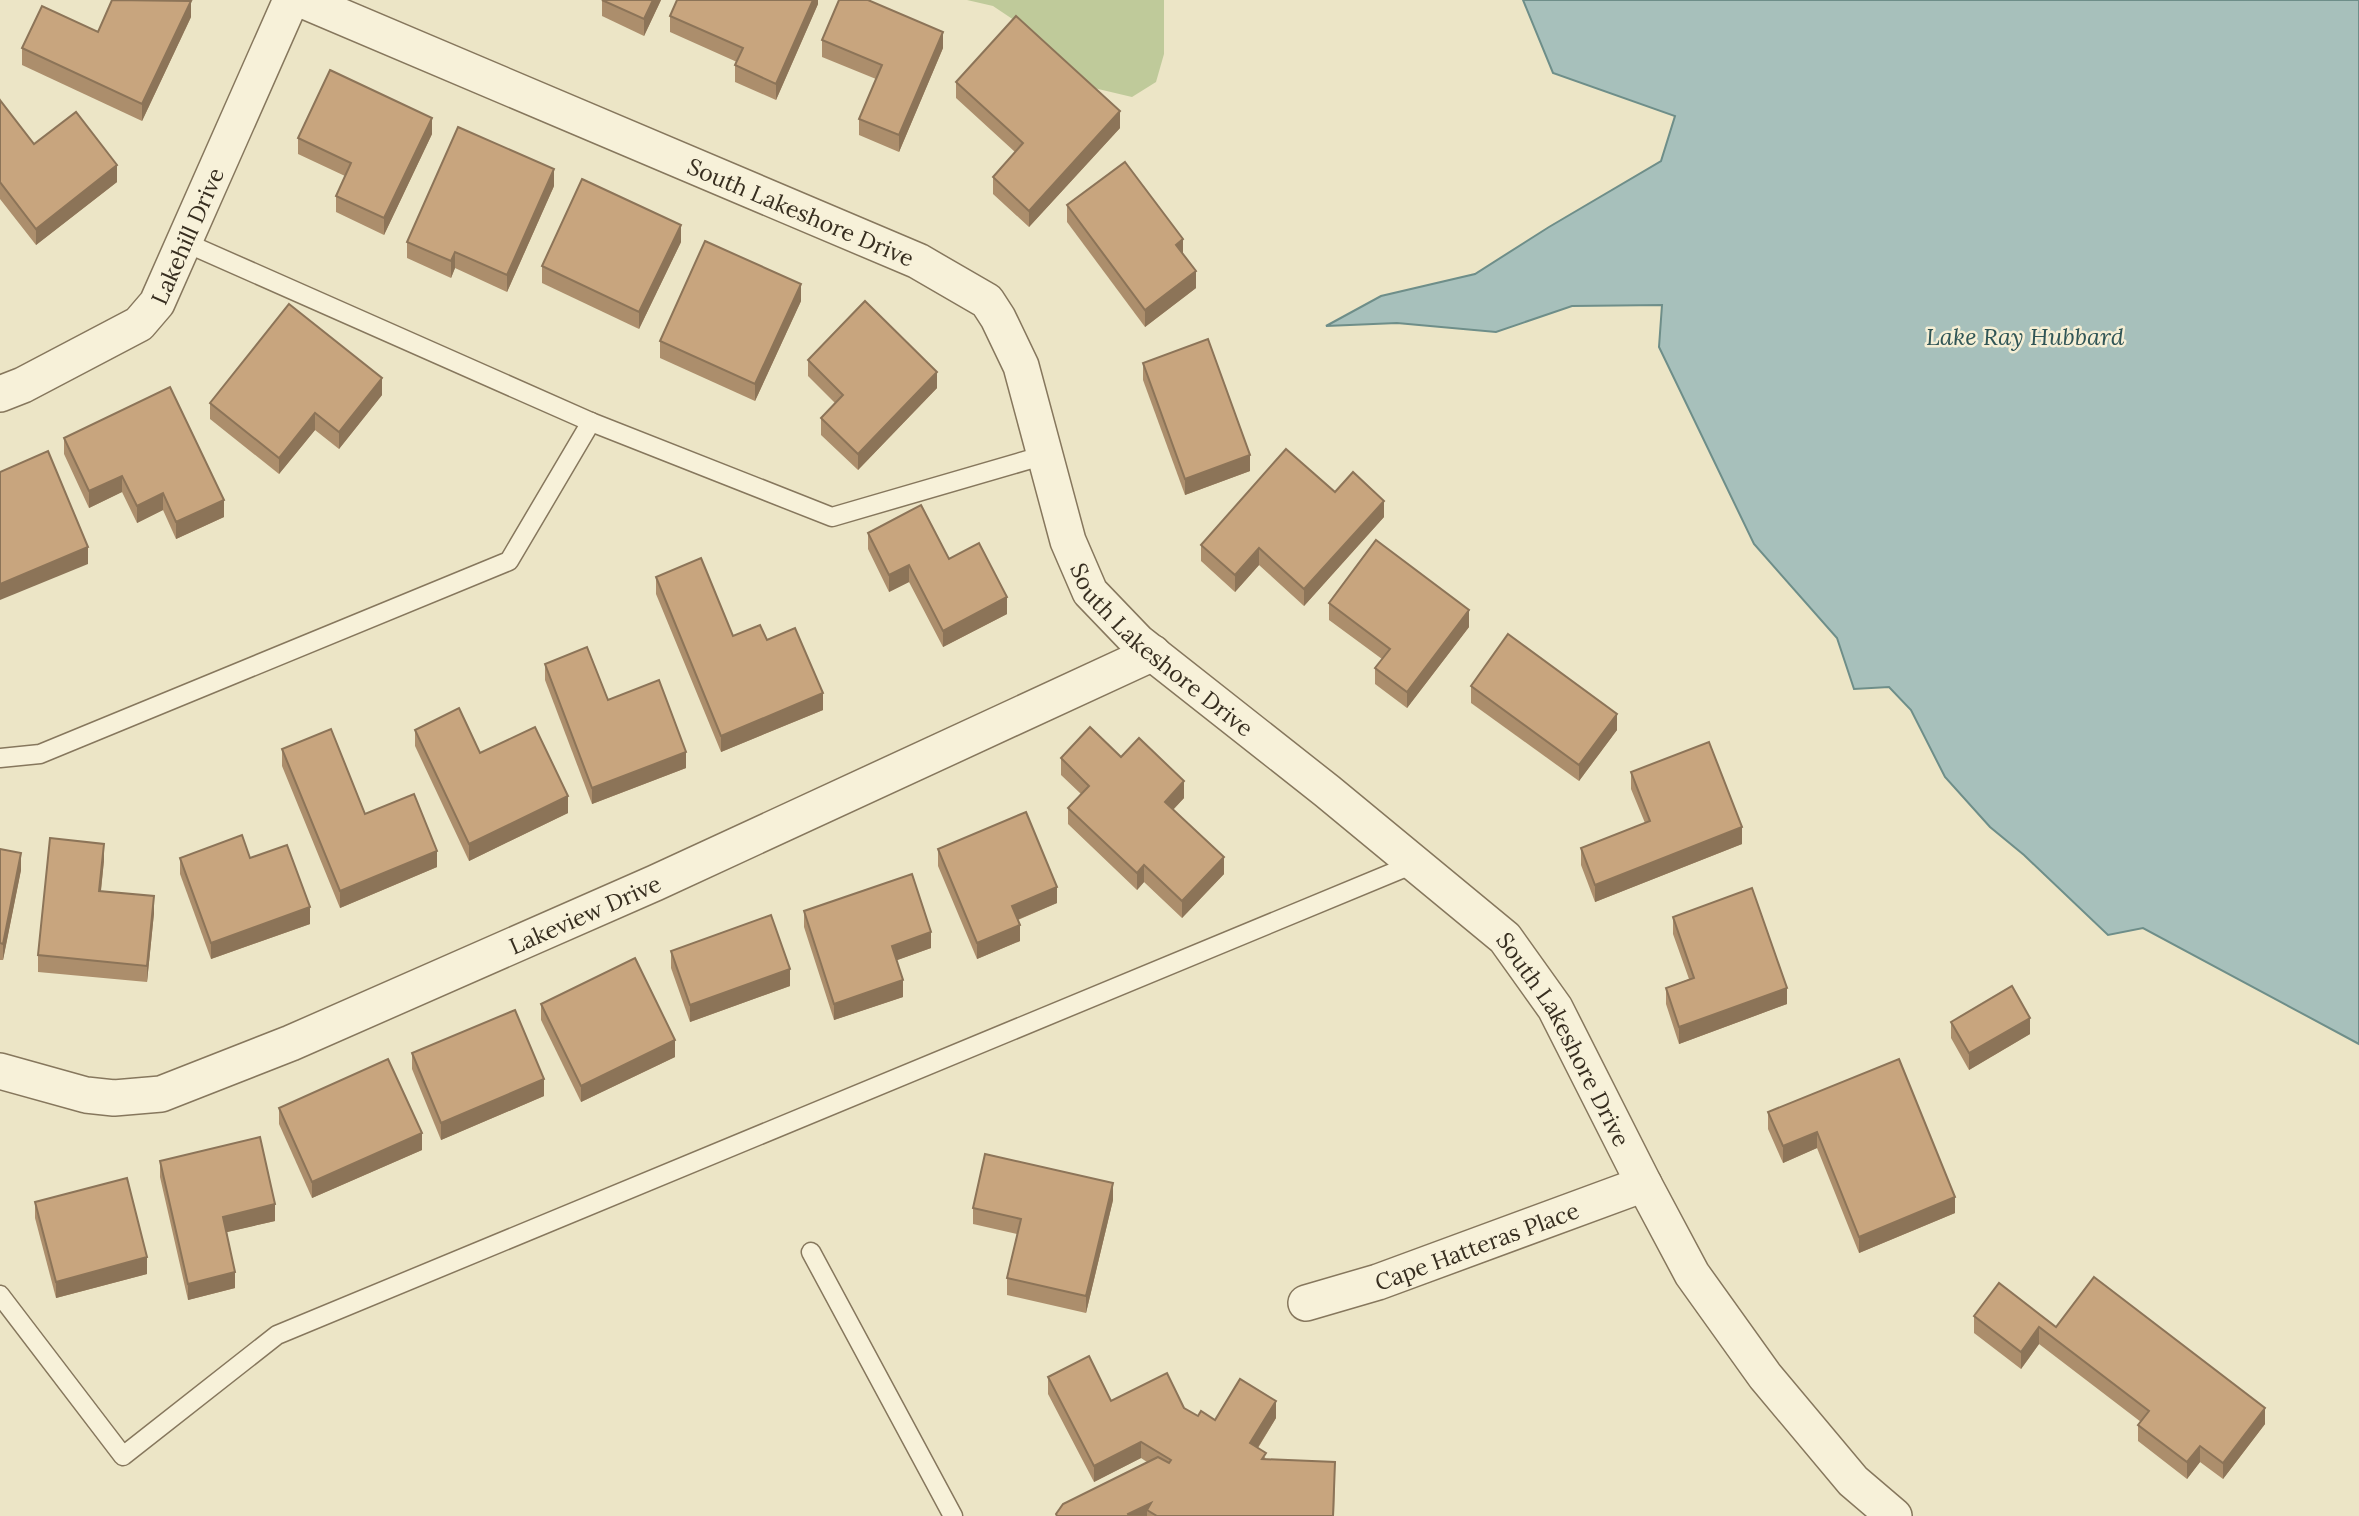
<svg xmlns="http://www.w3.org/2000/svg" width="2359" height="1516" viewBox="0 0 2359 1516" font-family="Lora,serif">
<style>
.green{fill:#bfca9a}
.water{fill:#a7c0bb;stroke:#6e8e89;stroke-width:2}
.lines{fill:none;stroke-linecap:round;stroke-linejoin:round}
.lane-casing{stroke:#86775d;stroke-width:21}
.street-casing{stroke:#86775d;stroke-width:38}
.lane{stroke:#f7f1d9;stroke-width:18}
.street{stroke:#f7f1d9;stroke-width:35}
.wall{fill:#ac8e6c}
.shaded-wall{fill:#8c7458}
.building{fill:#c8a57e;stroke:#8c7458;stroke-width:2}
.labels{text-anchor:middle;dominant-baseline:central;stroke-width:5;stroke-linejoin:round;paint-order:stroke}
.street-label{font-size:23px;fill:#372e20;stroke:#f4eed5}
.water-label{font-size:24px;font-style:italic;fill:#305556;stroke:#f4eed5}
</style>
<rect width="100%" height="100%" fill="#ece5c6"/>
<path class="green" d="M 967,0 L 1164,0 L 1164,54 L 1156,82 L 1132,97 L 1077,84 L 1042,39 L 993,6 Z"/>
<path class="water" d="M 1523,0 L 2359,0 L 2359,1044 L 2143,928 L 2108,935 L 2024,855 L 1990,827 L 1945,777 L 1911,710 L 1889,687 L 1854,689 L 1837,638 L 1754,544 L 1659,347 L 1662,305 L 1572,306 L 1496,332 L 1397,323 L 1326,326 L 1381,296 L 1475,274 L 1549,227 L 1661,161 L 1675,116 L 1553,73 Z"/>
<g class="lines">
<defs>
<g id="lane">
<path d="M 184,242 L 591,422 L 832,517 L 1045,455"/>
<path d="M 0,758 L 40,754 L 509,561 L 591,422"/>
<path d="M 811,1252 L 953,1516"/>
<path d="M 0,1295 L 123,1456 L 277,1335 L 1416,863"/>
</g>
<g id="street">
<path id="s1" d="M 302,0 L 918,261 L 987,301 L 998,318 L 1021,366 L 1068,541 L 1090,592 L 1138,642 L 1327,791 L 1505,938 L 1555,1008 L 1644,1184 L 1692,1274 L 1765,1376 L 1853,1481 L 1894,1516"/>
<path id="s2" d="M 0,394 L 23,385 L 139,324 L 157,303 L 291,0"/>
<path id="s3" d="M 0,1071 L 86,1095 L 114,1098 L 161,1094 L 291,1043 L 655,883 L 1153,653"/>
<path id="s4" d="M 1306,1303 L 1378,1282 L 1644,1184"/>
</g>
</defs>
<use href="#lane" class="lane-casing"/>
<use href="#street" class="street-casing"/>
<use href="#lane" class="lane"/>
<use href="#street" class="street"/>
</g>
<g class="wall">
<path d="M 602,0 L 661,0 L 644,36 L 602,16 Z"/>
<path d="M 818,0 L 818,4 L 776,100 L 735,82 L 735,65 L 737,62 L 670,32 L 670,16 Z"/>
<path d="M 191,17 L 142,121 L 22,65 L 22,48 L 98,32 Z"/>
<path d="M 822,40 L 943,48 L 899,152 L 859,135 L 859,119 L 876,79 L 822,57 Z"/>
<path d="M 956,82 L 1120,128 L 1029,227 L 993,194 L 993,177 L 1015,152 L 956,98 Z"/>
<path d="M 0,100 L 34,144 L 117,182 L 36,245 L 0,199 Z"/>
<path d="M 432,134 L 384,235 L 336,212 L 336,196 L 345,176 L 298,154 L 298,138 Z"/>
<path d="M 554,186 L 507,292 L 455,268 L 451,278 L 407,258 L 407,242 Z"/>
<path d="M 1067,205 L 1183,254 L 1196,288 L 1145,327 L 1067,222 Z"/>
<path d="M 681,242 L 639,329 L 542,283 L 542,266 Z"/>
<path d="M 801,301 L 755,401 L 660,358 L 660,341 Z"/>
<path d="M 808,360 L 937,388 L 858,470 L 821,435 L 821,418 L 835,403 L 808,376 Z"/>
<path d="M 1143,363 L 1250,471 L 1185,495 L 1143,380 Z"/>
<path d="M 382,395 L 339,449 L 315,430 L 279,474 L 210,419 L 210,403 Z"/>
<path d="M 64,438 L 224,517 L 176,539 L 163,510 L 137,523 L 122,492 L 89,508 L 64,454 Z"/>
<path d="M 1384,517 L 1304,606 L 1259,565 L 1235,592 L 1201,561 L 1201,545 Z"/>
<path d="M 868,533 L 949,559 L 1007,614 L 943,647 L 909,582 L 889,592 L 868,549 Z"/>
<path d="M 656,577 L 733,636 L 767,640 L 823,710 L 721,752 L 656,594 Z"/>
<path d="M 1329,603 L 1469,627 L 1407,708 L 1375,684 L 1375,668 L 1382,659 L 1329,620 Z"/>
<path d="M 545,664 L 608,700 L 686,768 L 592,804 L 545,680 Z"/>
<path d="M 1471,686 L 1617,730 L 1579,781 L 1471,703 Z"/>
<path d="M 415,730 L 480,753 L 568,813 L 469,861 L 415,746 Z"/>
<path d="M 282,749 L 365,814 L 437,867 L 340,908 L 282,766 Z"/>
<path d="M 1121,757 L 1184,798 L 1173,810 L 1224,874 L 1182,918 L 1144,882 L 1137,890 L 1068,824 L 1068,808 L 1081,794 L 1061,775 L 1061,758 Z"/>
<path d="M 1631,772 L 1742,844 L 1595,902 L 1581,865 L 1581,848 L 1645,823 L 1631,789 Z"/>
<path d="M 0,849 L 21,870 L 3,960 L 0,960 Z"/>
<path d="M 938,849 L 1057,903 L 1018,920 L 1020,941 L 977,959 L 938,866 Z"/>
<path d="M 180,858 L 250,858 L 310,924 L 211,959 L 180,874 Z"/>
<path d="M 104,860 L 101,891 L 154,913 L 147,982 L 38,972 L 38,955 Z"/>
<path d="M 804,911 L 931,948 L 897,960 L 903,997 L 834,1020 L 804,927 Z"/>
<path d="M 1673,917 L 1787,1004 L 1679,1044 L 1666,1004 L 1666,988 L 1689,979 L 1673,934 Z"/>
<path d="M 671,951 L 790,986 L 690,1022 L 671,968 Z"/>
<path d="M 541,1004 L 675,1057 L 581,1102 L 541,1020 Z"/>
<path d="M 1951,1022 L 2030,1034 L 1969,1070 L 1951,1038 Z"/>
<path d="M 412,1053 L 544,1096 L 441,1140 L 412,1069 Z"/>
<path d="M 1899,1059 L 1955,1213 L 1859,1253 L 1817,1148 L 1783,1163 L 1768,1129 L 1768,1112 Z"/>
<path d="M 279,1108 L 422,1150 L 312,1198 L 279,1124 Z"/>
<path d="M 160,1161 L 275,1221 L 227,1232 L 235,1288 L 188,1300 L 160,1177 Z"/>
<path d="M 1113,1200 L 1086,1313 L 1007,1295 L 1007,1278 L 1017,1234 L 973,1224 L 973,1208 Z"/>
<path d="M 35,1202 L 147,1274 L 56,1298 L 35,1218 Z"/>
<path d="M 1974,1316 L 2056,1327 L 2265,1424 L 2223,1479 L 2200,1462 L 2187,1479 L 2138,1441 L 2138,1425 L 2141,1422 L 2039,1344 L 2021,1369 L 1974,1333 Z"/>
<path d="M 1048,1377 L 1111,1401 L 1184,1408 L 1198,1416 L 1215,1420 L 1276,1418 L 1258,1448 L 1266,1459 L 1335,1478 L 1334,1516 L 1056,1516 L 1056,1514 L 1147,1462 L 1141,1458 L 1094,1482 L 1048,1394 Z"/>
</g>
<g class="shaded-wall">
<path d="M 653,0 L 661,0 L 644,36 L 644,19 Z"/>
<path d="M 813,0 L 818,0 L 818,4 L 776,100 L 776,84 Z"/>
<path d="M 191,1 L 191,17 L 142,121 L 142,104 Z"/>
<path d="M 943,32 L 943,48 L 899,152 L 899,135 Z"/>
<path d="M 1120,111 L 1120,128 L 1029,227 L 1029,211 Z"/>
<path d="M 432,118 L 432,134 L 384,235 L 384,218 Z"/>
<path d="M 117,165 L 117,182 L 36,245 L 36,229 Z"/>
<path d="M 554,169 L 554,186 L 507,292 L 507,275 Z"/>
<path d="M 681,225 L 681,242 L 639,329 L 639,312 Z"/>
<path d="M 1183,239 L 1183,256 L 1176,245 Z"/>
<path d="M 455,252 L 455,268 L 451,278 L 451,261 Z"/>
<path d="M 1196,271 L 1196,288 L 1145,327 L 1145,310 Z"/>
<path d="M 801,284 L 801,301 L 755,401 L 755,384 Z"/>
<path d="M 937,372 L 937,388 L 858,470 L 858,454 Z"/>
<path d="M 382,378 L 382,395 L 339,449 L 339,432 Z"/>
<path d="M 315,413 L 315,430 L 279,474 L 279,458 Z"/>
<path d="M 1250,455 L 1250,471 L 1185,495 L 1185,479 Z"/>
<path d="M 122,476 L 122,492 L 89,508 L 89,491 Z"/>
<path d="M 163,493 L 163,510 L 137,523 L 137,506 Z"/>
<path d="M 224,500 L 224,517 L 176,539 L 176,522 Z"/>
<path d="M 1384,501 L 1384,517 L 1304,606 L 1304,589 Z"/>
<path d="M 88,547 L 88,564 L 0,600 L 0,584 Z"/>
<path d="M 1259,548 L 1259,565 L 1235,592 L 1235,575 Z"/>
<path d="M 909,565 L 909,582 L 889,592 L 889,575 Z"/>
<path d="M 1007,597 L 1007,614 L 943,647 L 943,631 Z"/>
<path d="M 1469,610 L 1469,627 L 1407,708 L 1407,692 Z"/>
<path d="M 823,693 L 823,710 L 721,752 L 721,736 Z"/>
<path d="M 1617,714 L 1617,730 L 1579,781 L 1579,765 Z"/>
<path d="M 686,752 L 686,768 L 592,804 L 592,788 Z"/>
<path d="M 1184,781 L 1184,798 L 1165,818 L 1165,802 Z"/>
<path d="M 568,796 L 568,813 L 469,861 L 469,844 Z"/>
<path d="M 1742,827 L 1742,844 L 1595,902 L 1595,885 Z"/>
<path d="M 104,844 L 104,860 L 99,908 L 99,891 Z"/>
<path d="M 437,851 L 437,867 L 340,908 L 340,891 Z"/>
<path d="M 21,853 L 21,870 L 3,960 L 3,944 Z"/>
<path d="M 1224,857 L 1224,874 L 1182,918 L 1182,901 Z"/>
<path d="M 1144,865 L 1144,882 L 1137,890 L 1137,873 Z"/>
<path d="M 1057,887 L 1057,903 L 1012,922 L 1012,906 Z"/>
<path d="M 154,896 L 154,913 L 147,982 L 147,966 Z"/>
<path d="M 310,907 L 310,924 L 211,959 L 211,943 Z"/>
<path d="M 1020,925 L 1020,941 L 977,959 L 977,943 Z"/>
<path d="M 931,932 L 931,948 L 892,962 L 892,946 Z"/>
<path d="M 790,969 L 790,986 L 690,1022 L 690,1005 Z"/>
<path d="M 903,980 L 903,997 L 834,1020 L 834,1004 Z"/>
<path d="M 1787,988 L 1787,1004 L 1679,1044 L 1679,1027 Z"/>
<path d="M 2030,1018 L 2030,1034 L 1969,1070 L 1969,1053 Z"/>
<path d="M 675,1040 L 675,1057 L 581,1102 L 581,1086 Z"/>
<path d="M 544,1079 L 544,1096 L 441,1140 L 441,1123 Z"/>
<path d="M 1817,1132 L 1817,1148 L 1783,1163 L 1783,1146 Z"/>
<path d="M 422,1133 L 422,1150 L 312,1198 L 312,1182 Z"/>
<path d="M 1113,1183 L 1113,1200 L 1086,1313 L 1086,1296 Z"/>
<path d="M 1955,1197 L 1955,1213 L 1859,1253 L 1859,1237 Z"/>
<path d="M 275,1204 L 275,1221 L 223,1233 L 223,1217 Z"/>
<path d="M 147,1257 L 147,1274 L 56,1298 L 56,1282 Z"/>
<path d="M 235,1272 L 235,1288 L 188,1300 L 188,1284 Z"/>
<path d="M 2039,1327 L 2039,1344 L 2021,1369 L 2021,1352 Z"/>
<path d="M 1276,1401 L 1276,1418 L 1250,1460 L 1250,1443 Z"/>
<path d="M 2265,1408 L 2265,1424 L 2223,1479 L 2223,1463 Z"/>
<path d="M 1141,1442 L 1141,1458 L 1094,1482 L 1094,1466 Z"/>
<path d="M 2200,1446 L 2200,1462 L 2187,1479 L 2187,1462 Z"/>
<path d="M 1151,1503 L 1147,1510 L 1147,1516 L 1128,1516 L 1128,1514 Z"/>
</g>
<g class="building">
<path d="M 112,0 L 191,1 L 142,104 L 22,48 L 42,6 L 98,32 Z"/>
<path d="M 602,0 L 653,0 L 644,19 Z"/>
<path d="M 677,0 L 813,0 L 776,84 L 735,65 L 743,48 L 670,16 Z"/>
<path d="M 839,0 L 868,0 L 943,32 L 899,135 L 859,119 L 882,65 L 822,40 Z"/>
<path d="M 1016,16 L 1120,111 L 1029,211 L 993,177 L 1023,143 L 956,82 Z"/>
<path d="M 330,70 L 432,118 L 384,218 L 336,196 L 351,163 L 298,138 Z"/>
<path d="M 0,100 L 34,144 L 76,112 L 117,165 L 36,229 L 0,182 Z"/>
<path d="M 458,127 L 554,169 L 507,275 L 455,252 L 451,261 L 407,242 Z"/>
<path d="M 1125,162 L 1183,239 L 1176,245 L 1196,271 L 1145,310 L 1067,205 Z"/>
<path d="M 582,179 L 681,225 L 639,312 L 542,266 Z"/>
<path d="M 705,241 L 801,284 L 755,384 L 660,341 Z"/>
<path d="M 865,301 L 937,372 L 858,454 L 821,418 L 843,395 L 808,360 Z"/>
<path d="M 289,304 L 382,378 L 339,432 L 315,413 L 279,458 L 210,403 Z"/>
<path d="M 1208,339 L 1250,455 L 1185,479 L 1143,363 Z"/>
<path d="M 170,387 L 224,500 L 176,522 L 163,493 L 137,506 L 122,476 L 89,491 L 64,438 Z"/>
<path d="M 1286,449 L 1335,492 L 1353,472 L 1384,501 L 1304,589 L 1259,548 L 1235,575 L 1201,545 Z"/>
<path d="M 48,451 L 88,547 L 0,584 L 0,472 Z"/>
<path d="M 921,505 L 949,559 L 979,543 L 1007,597 L 943,631 L 909,565 L 889,575 L 868,533 Z"/>
<path d="M 1376,540 L 1469,610 L 1407,692 L 1375,668 L 1390,649 L 1329,603 Z"/>
<path d="M 701,558 L 733,636 L 760,625 L 767,640 L 795,628 L 823,693 L 721,736 L 656,577 Z"/>
<path d="M 1508,634 L 1617,714 L 1579,765 L 1471,686 Z"/>
<path d="M 587,647 L 608,700 L 659,680 L 686,752 L 592,788 L 545,664 Z"/>
<path d="M 459,708 L 480,753 L 535,727 L 568,796 L 469,844 L 415,730 Z"/>
<path d="M 1090,727 L 1121,757 L 1139,738 L 1184,781 L 1165,802 L 1224,857 L 1182,901 L 1144,865 L 1137,873 L 1068,808 L 1089,786 L 1061,758 Z"/>
<path d="M 331,729 L 365,814 L 414,794 L 437,851 L 340,891 L 282,749 Z"/>
<path d="M 1709,742 L 1742,827 L 1595,885 L 1581,848 L 1650,821 L 1631,772 Z"/>
<path d="M 1026,812 L 1057,887 L 1012,906 L 1020,925 L 977,943 L 938,849 Z"/>
<path d="M 242,835 L 250,858 L 287,845 L 310,907 L 211,943 L 180,858 Z"/>
<path d="M 50,838 L 104,844 L 99,891 L 154,896 L 147,966 L 38,955 Z"/>
<path d="M 0,849 L 21,853 L 3,944 L 0,943 Z"/>
<path d="M 912,874 L 931,932 L 892,946 L 903,980 L 834,1004 L 804,911 Z"/>
<path d="M 1752,888 L 1787,988 L 1679,1027 L 1666,988 L 1694,978 L 1673,917 Z"/>
<path d="M 771,915 L 790,969 L 690,1005 L 671,951 Z"/>
<path d="M 635,958 L 675,1040 L 581,1086 L 541,1004 Z"/>
<path d="M 2012,986 L 2030,1018 L 1969,1053 L 1951,1022 Z"/>
<path d="M 515,1010 L 544,1079 L 441,1123 L 412,1053 Z"/>
<path d="M 388,1059 L 422,1133 L 312,1182 L 279,1108 Z"/>
<path d="M 1899,1059 L 1955,1197 L 1859,1237 L 1817,1132 L 1783,1146 L 1768,1112 Z"/>
<path d="M 260,1137 L 275,1204 L 223,1217 L 235,1272 L 188,1284 L 160,1161 Z"/>
<path d="M 985,1154 L 1113,1183 L 1086,1296 L 1007,1278 L 1021,1219 L 973,1208 Z"/>
<path d="M 127,1178 L 147,1257 L 56,1282 L 35,1202 Z"/>
<path d="M 2094,1277 L 2265,1408 L 2223,1463 L 2200,1446 L 2187,1462 L 2138,1425 L 2149,1411 L 2039,1327 L 2021,1352 L 1974,1316 L 1999,1283 L 2056,1327 Z"/>
<path d="M 1089,1356 L 1111,1401 L 1167,1373 L 1184,1408 L 1198,1416 L 1201,1411 L 1215,1420 L 1240,1379 L 1276,1401 L 1250,1443 L 1266,1453 L 1262,1459 L 1335,1462 L 1333,1516 L 1157,1516 L 1147,1510 L 1151,1503 L 1128,1514 L 1129,1516 L 1057,1516 L 1056,1514 L 1063,1504 L 1158,1457 L 1169,1463 L 1171,1460 L 1141,1442 L 1094,1466 L 1048,1377 Z"/>
</g>
<g class="labels">
<g class="street-label">
<text stroke="none"><textPath href="#s1" startOffset="542">South Lakeshore Drive</textPath></text>
<text stroke="none"><textPath href="#s2" startOffset="257">Lakehill Drive</textPath></text>
<text stroke="none"><textPath href="#s1" startOffset="1150">South Lakeshore Drive</textPath></text>
<text stroke="none"><textPath href="#s3" startOffset="625">Lakeview Drive</textPath></text>
<text stroke="none"><textPath href="#s1" startOffset="1717">South Lakeshore Drive</textPath></text>
<text stroke="none"><textPath href="#s4" startOffset="180">Cape Hatteras Place</textPath></text>
</g>
<g class="water-label">
<text x="2025" y="336">Lake Ray Hubbard</text>
</g>
</g>
</svg>
